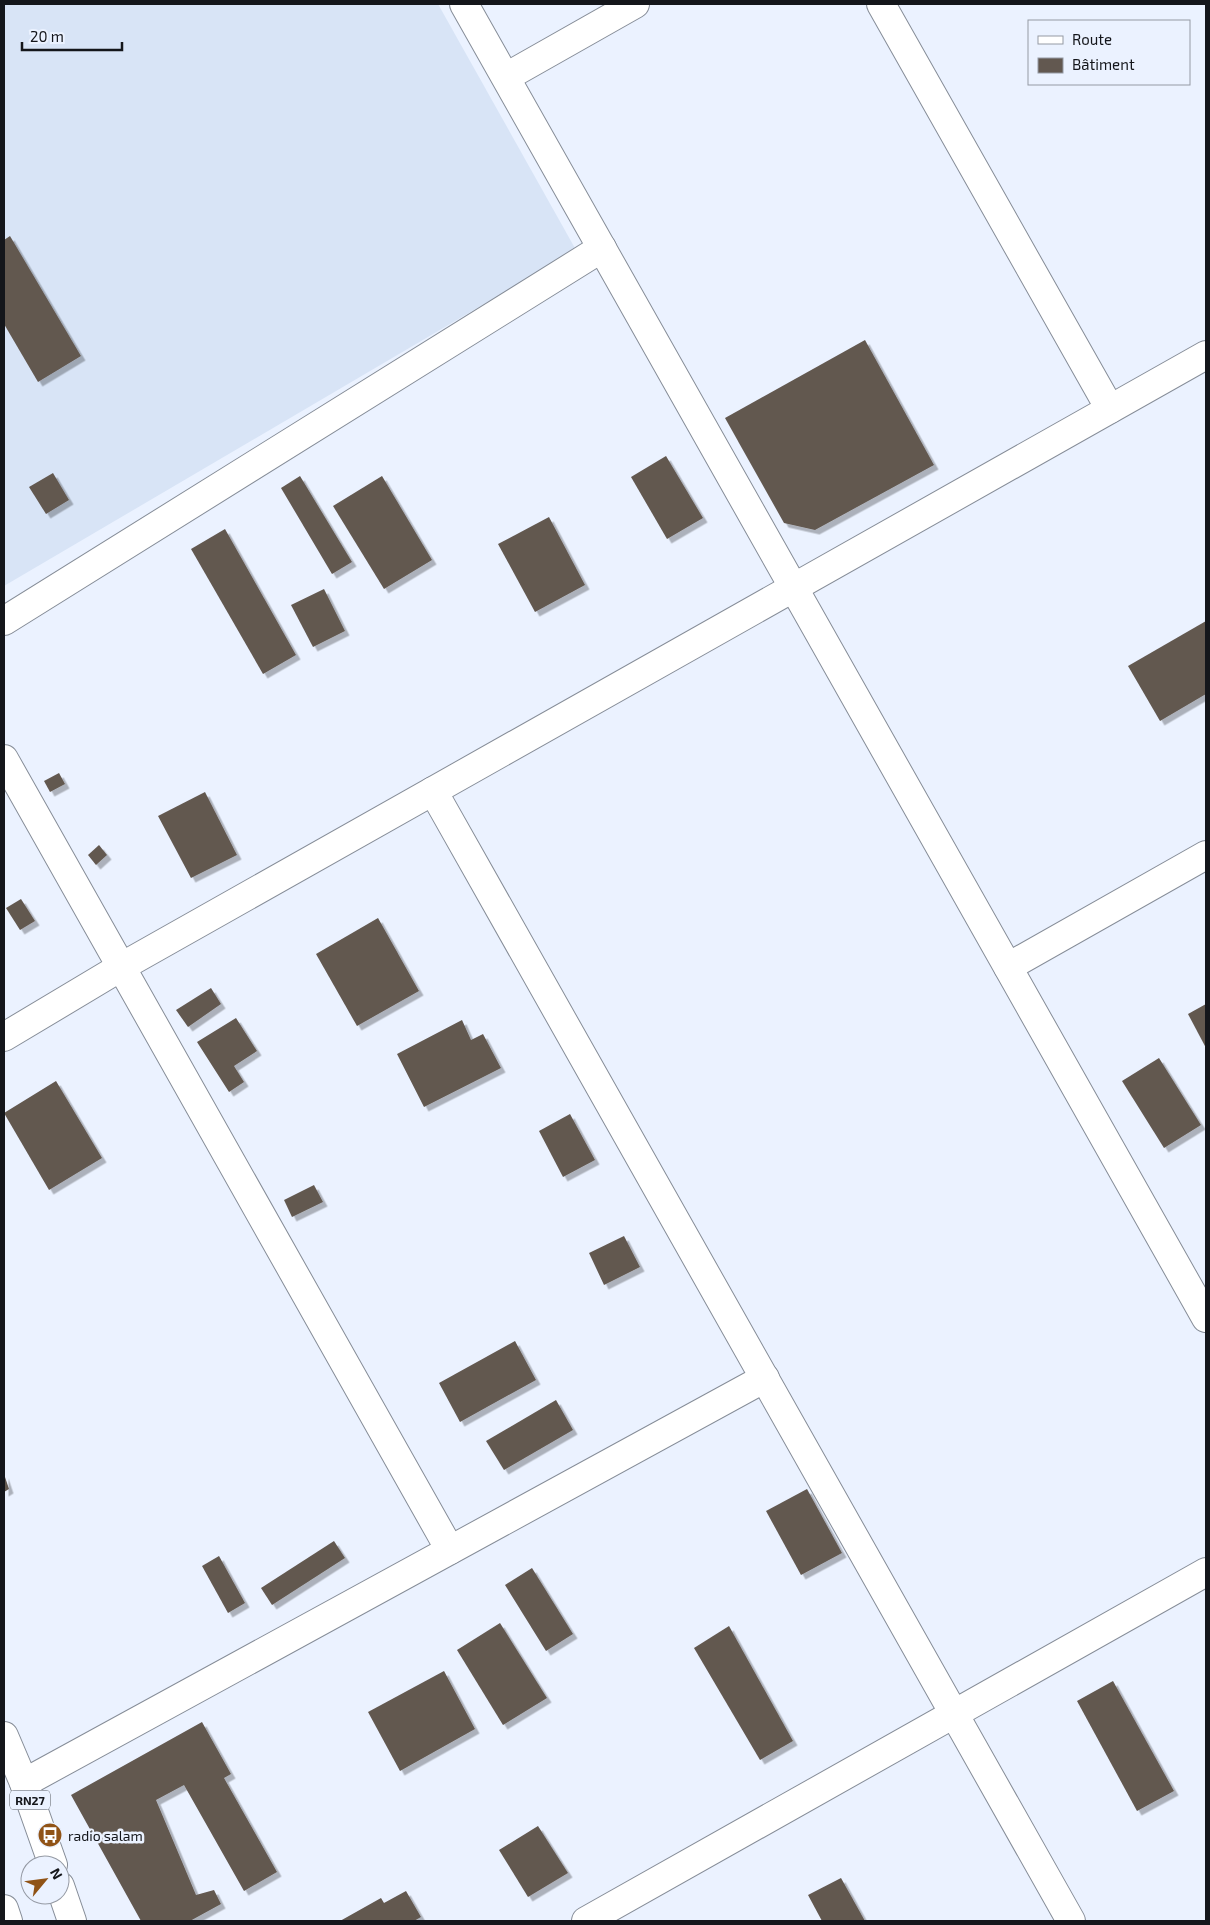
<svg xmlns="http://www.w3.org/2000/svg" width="1210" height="1925" viewBox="0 0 1210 1925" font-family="'Exo 2',sans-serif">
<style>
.built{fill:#d8e4f6}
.building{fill:#625850;filter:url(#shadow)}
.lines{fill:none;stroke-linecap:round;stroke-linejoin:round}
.street-casing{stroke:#868d98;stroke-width:30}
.primary-casing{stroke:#868d98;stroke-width:30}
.street{stroke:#fff;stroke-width:28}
.primary{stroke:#fff;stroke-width:28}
.labels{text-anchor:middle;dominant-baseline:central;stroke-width:5;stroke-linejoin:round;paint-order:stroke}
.shield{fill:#ebf2ff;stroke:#54585f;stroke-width:1}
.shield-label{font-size:12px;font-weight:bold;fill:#14161b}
.poi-label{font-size:14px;fill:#14161b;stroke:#ebf2ff;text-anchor:start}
</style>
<defs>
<filter id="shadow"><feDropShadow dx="4.5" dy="4.5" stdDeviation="0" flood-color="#0004"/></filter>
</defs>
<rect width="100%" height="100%" fill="#ebf2ff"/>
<path class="built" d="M 4,4 L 438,4 L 576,250 L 4,586 Z"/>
<g class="building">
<path d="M 10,236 L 81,356 L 38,382 L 4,324 L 4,240 Z"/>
<path d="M 865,340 L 934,465 L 815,530 L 784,523 L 725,418 Z"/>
<path d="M 666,456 L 703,518 L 667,539 L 631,477 Z"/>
<path d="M 53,473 L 69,500 L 46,514 L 29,487 Z"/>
<path d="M 300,476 L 352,562 L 332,574 L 281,488 Z"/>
<path d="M 382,476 L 432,560 L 384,589 L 333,506 Z"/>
<path d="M 549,517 L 585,585 L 535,612 L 498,544 Z"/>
<path d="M 225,529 L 296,655 L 263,674 L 191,549 Z"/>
<path d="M 324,589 L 345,631 L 313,647 L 291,605 Z"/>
<path d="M 1206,621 L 1206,694 L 1160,721 L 1128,666 Z"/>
<path d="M 59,773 L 65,784 L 50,792 L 44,781 Z"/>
<path d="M 205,792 L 237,855 L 191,878 L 158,816 Z"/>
<path d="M 99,845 L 107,855 L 96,865 L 88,855 Z"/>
<path d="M 21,899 L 35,921 L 20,930 L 6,908 Z"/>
<path d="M 378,918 L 419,991 L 357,1026 L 316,954 Z"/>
<path d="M 211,988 L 221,1004 L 188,1027 L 176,1010 Z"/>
<path d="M 1206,1004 L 1206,1048 L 1188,1014 Z"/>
<path d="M 236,1018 L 257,1051 L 234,1066 L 244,1082 L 229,1092 L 197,1042 Z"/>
<path d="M 462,1020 L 471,1040 L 483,1034 L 501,1068 L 424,1107 L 397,1054 Z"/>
<path d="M 1159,1058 L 1201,1125 L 1164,1148 L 1122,1081 Z"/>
<path d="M 56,1081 L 102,1158 L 49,1190 L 4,1113 Z"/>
<path d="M 570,1114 L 595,1160 L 563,1177 L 539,1131 Z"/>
<path d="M 314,1185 L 323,1202 L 292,1217 L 284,1200 Z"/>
<path d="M 624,1236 L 640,1267 L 604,1285 L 589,1253 Z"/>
<path d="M 515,1341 L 536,1380 L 460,1422 L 439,1383 Z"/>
<path d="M 556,1400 L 573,1430 L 504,1470 L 486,1441 Z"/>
<path d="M 4,1474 L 9,1489 L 4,1492 Z"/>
<path d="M 807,1489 L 842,1553 L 801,1575 L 766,1511 Z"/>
<path d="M 334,1541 L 345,1558 L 272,1605 L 261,1588 Z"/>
<path d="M 219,1556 L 245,1603 L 228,1613 L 202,1566 Z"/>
<path d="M 532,1568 L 573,1634 L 546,1651 L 505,1585 Z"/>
<path d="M 500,1623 L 547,1698 L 503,1725 L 457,1650 Z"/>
<path d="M 729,1626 L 793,1741 L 760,1760 L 694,1648 Z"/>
<path d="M 444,1671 L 475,1729 L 400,1771 L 368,1712 Z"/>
<path d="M 1113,1681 L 1174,1791 L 1137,1811 L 1077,1701 Z"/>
<path d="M 202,1722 L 231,1774 L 224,1778 L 277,1872 L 244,1891 L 184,1785 L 156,1800 L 196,1895 L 214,1890 L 221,1904 L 190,1921 L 141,1921 L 71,1795 Z"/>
<path d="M 538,1826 L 568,1873 L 528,1897 L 499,1850 Z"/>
<path d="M 841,1878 L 865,1921 L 822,1921 L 808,1895 Z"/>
<path d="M 406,1891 L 421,1917 L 414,1921 L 340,1921 L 381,1898 L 384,1903 Z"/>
</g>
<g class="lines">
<defs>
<g id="street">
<path d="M 464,4 L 1206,1318"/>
<path d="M 881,4 L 1110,409"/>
<path d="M 506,77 L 635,4"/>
<path d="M 4,621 L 602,248"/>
<path d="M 4,759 L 450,1550"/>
<path d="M 433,791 L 1071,1921"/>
<path d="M 1008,967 L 1206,855"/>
<path d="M 4,1037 L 121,967 L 1206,355"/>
<path d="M 24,1783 L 765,1378"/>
<path d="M 586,1921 L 1206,1572"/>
</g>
<g id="primary">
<path d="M 4,1736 L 24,1783 L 53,1865"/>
<path d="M 60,1886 L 72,1921"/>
<path d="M 4,1909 L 8,1921"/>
</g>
</defs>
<use href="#street" class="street-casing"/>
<use href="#primary" class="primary-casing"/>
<use href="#street" class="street"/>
<use href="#primary" class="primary"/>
</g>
<defs>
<symbol id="bus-disc" viewBox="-11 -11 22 22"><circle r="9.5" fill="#905316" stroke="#ebf2ff"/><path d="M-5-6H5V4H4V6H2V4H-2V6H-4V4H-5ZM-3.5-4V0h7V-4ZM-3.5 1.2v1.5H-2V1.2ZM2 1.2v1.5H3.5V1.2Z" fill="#fff"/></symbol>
</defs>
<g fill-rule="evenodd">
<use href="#bus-disc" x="36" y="1821" width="28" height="28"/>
</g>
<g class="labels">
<rect class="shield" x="10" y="1790.5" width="40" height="19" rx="4"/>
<g class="shield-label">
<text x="30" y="1800">RN27</text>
</g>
<g class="poi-label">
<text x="68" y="1835">radio salam</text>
</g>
</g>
<rect width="1210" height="1925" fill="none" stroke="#14161b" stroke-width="10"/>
<rect x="1028" y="20" width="162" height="65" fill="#ebf2ff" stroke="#959aa4"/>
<rect x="1038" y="36" width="25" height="8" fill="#ffffff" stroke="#959aa4"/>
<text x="1072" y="45" font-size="15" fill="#14161b">Route</text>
<rect x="1038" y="58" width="25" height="15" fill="#625850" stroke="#959aa4"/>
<text x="1072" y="70" font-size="15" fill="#14161b">Bâtiment</text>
<g transform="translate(45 1880) rotate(61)"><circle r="24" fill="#ebf2ff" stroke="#959aa4"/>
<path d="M0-4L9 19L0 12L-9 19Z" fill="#905316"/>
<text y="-8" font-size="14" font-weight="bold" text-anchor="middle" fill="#14161b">N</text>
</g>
<path d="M22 42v8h100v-8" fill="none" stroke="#14161b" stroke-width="2.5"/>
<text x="30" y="42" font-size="15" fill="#14161b" stroke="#ebf2ff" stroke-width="4" paint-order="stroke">20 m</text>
</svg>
